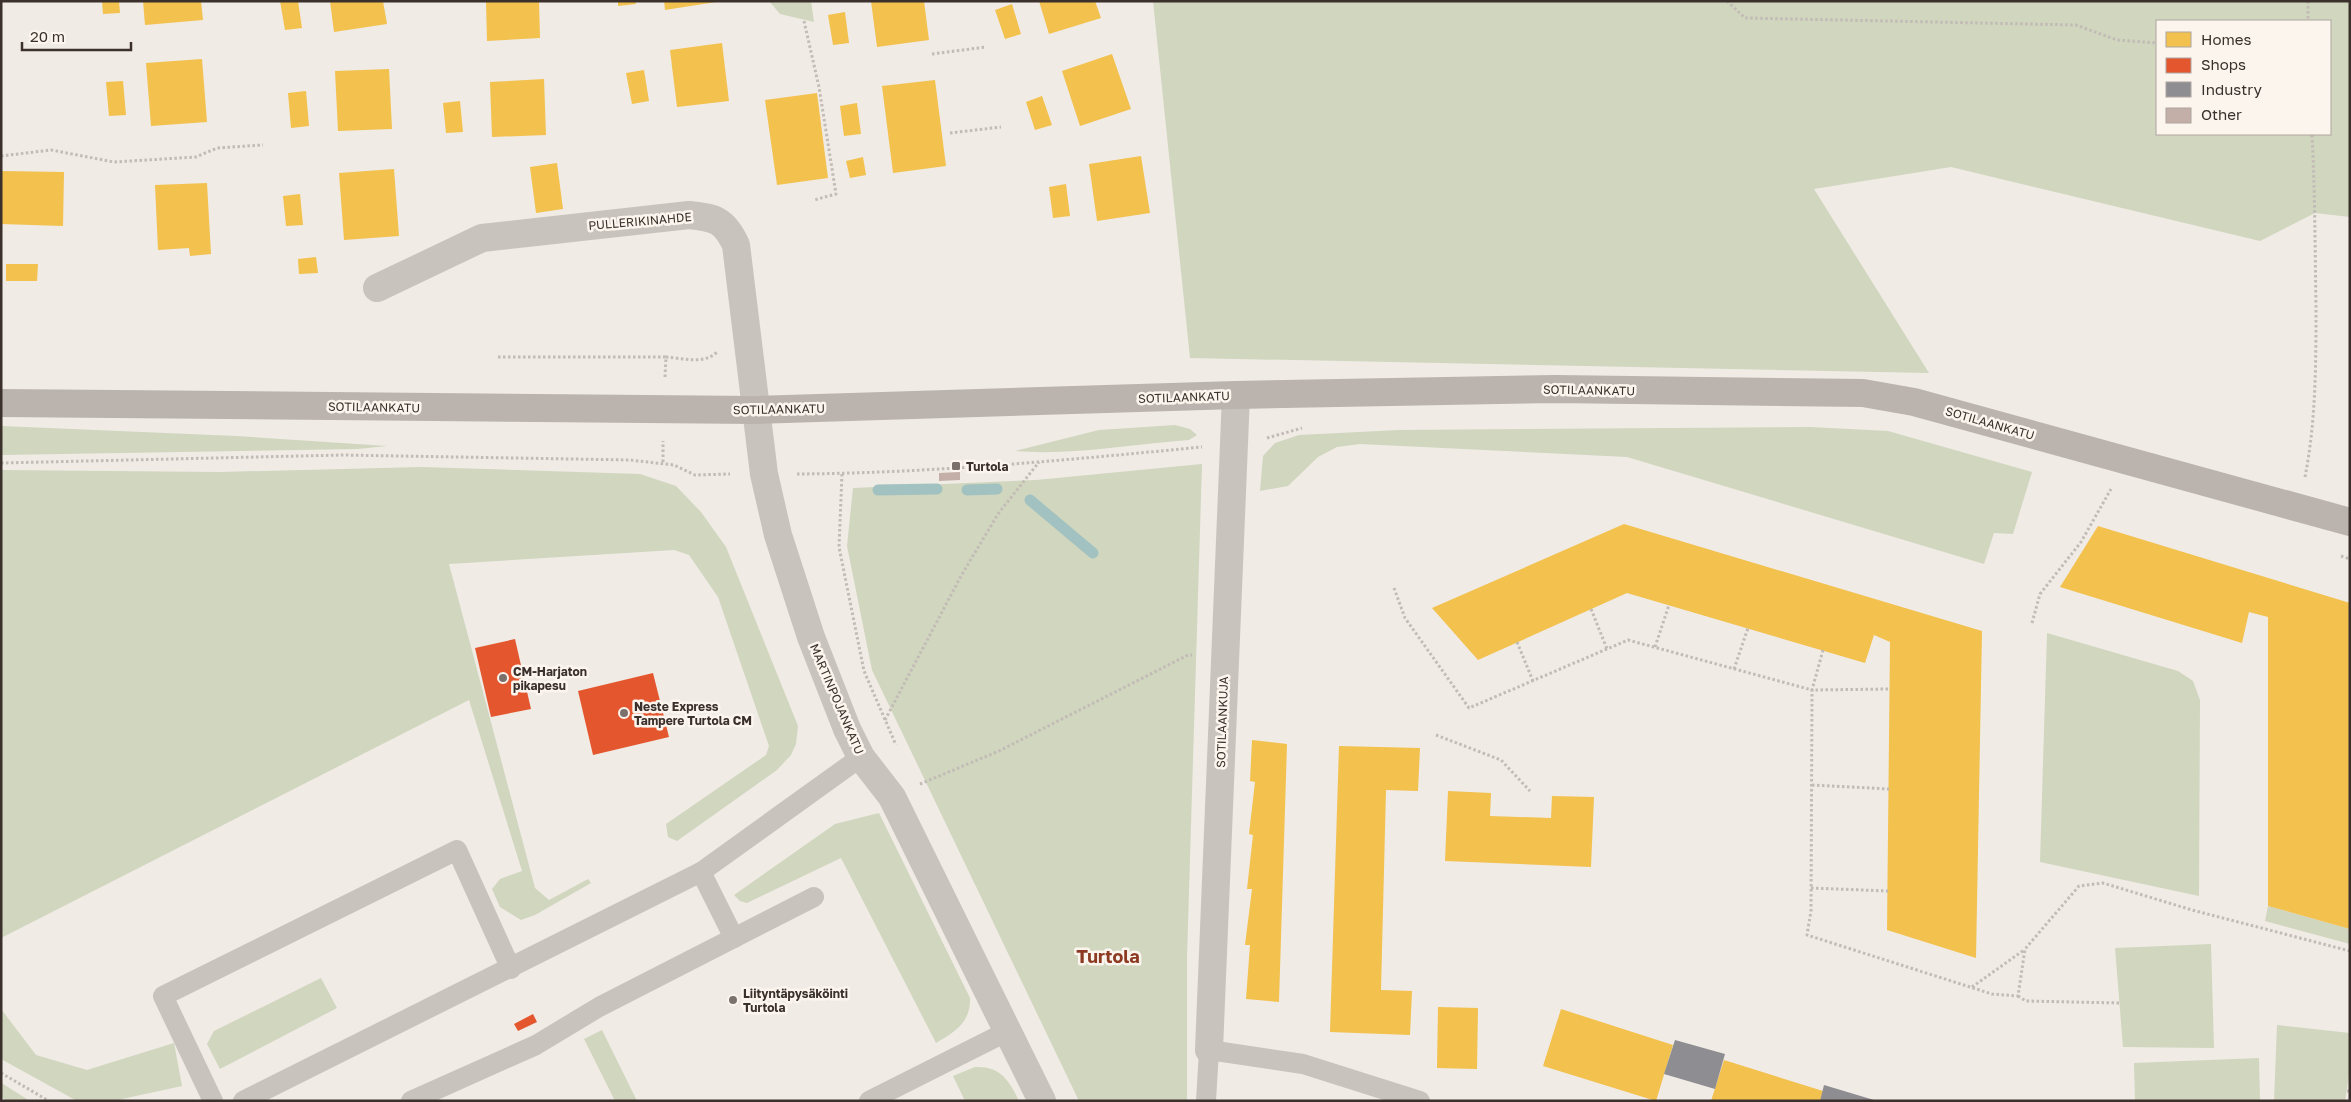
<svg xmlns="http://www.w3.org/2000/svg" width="2351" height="1102" viewBox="0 0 2351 1102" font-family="'Golos Text',sans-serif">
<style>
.green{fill:#d1d6bf;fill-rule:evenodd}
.homes{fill:#f2c14e}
.shops{fill:#e4572e}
.industry{fill:#8d8d92}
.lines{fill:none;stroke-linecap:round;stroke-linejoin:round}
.stream{stroke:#a1c2c1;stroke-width:11}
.building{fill:#c3afa7}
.path{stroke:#c2bbb6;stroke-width:3;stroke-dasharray:2.5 2.5;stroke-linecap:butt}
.lane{stroke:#c9c3be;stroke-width:20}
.street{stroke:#c9c3be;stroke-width:28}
.secondary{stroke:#bab3ae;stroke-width:28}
.poi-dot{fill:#7a716c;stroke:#fbf5ee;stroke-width:2}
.labels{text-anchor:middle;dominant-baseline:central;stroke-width:5;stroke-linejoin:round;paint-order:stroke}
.street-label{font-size:12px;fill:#3b302b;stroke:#fbf5ee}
.poi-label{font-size:12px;font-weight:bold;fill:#3b302b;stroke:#fbf5ee;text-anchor:start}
.district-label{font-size:18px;font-weight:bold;fill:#8c3b22;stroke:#fbf5ee}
</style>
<rect width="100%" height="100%" fill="#f0ebe5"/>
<g class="green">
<path d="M 769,1 L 811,1 L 814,22 L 780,14 Z"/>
<path d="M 1153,1 L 2350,1 L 2350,217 L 2315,213 L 2260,241 L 1951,167 L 1814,189 L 1929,373 L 1190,358 ZM 2157,21 L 2330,21 L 2330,134 L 2157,134 Z"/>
<path d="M 1175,425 L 1190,429 L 1197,435 L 1189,440 C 1135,444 1068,456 1015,451 L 1099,430 Z"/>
<path d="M 1,426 L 236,436 L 387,446 L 358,449 L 1,455 Z"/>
<path d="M 1810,427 L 1888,431 L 2032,472 L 2013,534 L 1994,533 L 1984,564 L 1627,457 L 1360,444 L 1337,447 L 1318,457 L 1288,486 L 1260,491 L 1263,456 L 1275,443 L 1299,435 L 1399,430 Z"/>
<path d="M 1202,464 L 1187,957 L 1187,1101 L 1079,1101 L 872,670 L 847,546 L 853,488 L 1036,480 Z"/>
<path d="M 422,467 L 640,474 L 676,486 L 701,512 L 726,547 L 798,726 L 796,744 L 791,755 L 777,770 L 677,841 L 668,837 L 666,824 L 766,755 L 769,746 L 718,597 L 689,555 L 674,550 L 449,564 L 535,888 L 549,900 L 588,879 L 591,883 L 535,915 L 521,920 L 500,907 L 492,889 L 500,879 L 522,871 L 469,700 L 1,938 L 1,470 L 220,472 Z"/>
<path d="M 2047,633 L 2178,671 L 2193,681 L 2200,700 L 2199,896 L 2040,862 Z"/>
<path d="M 879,813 L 970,998 C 971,1022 955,1032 936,1043 L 841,858 L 747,903 L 740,901 L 734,895 L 835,824 Z"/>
<path d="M 2268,906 L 2350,929 L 2350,944 L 2265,921 Z"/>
<path d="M 2211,944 L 2214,1048 L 2123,1047 L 2115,948 Z"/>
<path d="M 321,978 L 337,1008 L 220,1069 L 207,1044 L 214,1031 Z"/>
<path d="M 1,1009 L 36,1055 L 87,1070 L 174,1043 L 182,1086 L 113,1101 L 77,1101 L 1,1059 Z"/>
<path d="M 2277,1025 L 2350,1033 L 2350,1069 L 2345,1101 L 2274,1101 Z"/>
<path d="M 602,1030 L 637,1101 L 615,1101 L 584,1039 Z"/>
<path d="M 2259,1058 L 2260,1101 L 2135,1101 L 2134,1063 Z"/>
<path d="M 975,1067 C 1000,1066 1009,1080 1019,1101 L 965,1101 L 953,1076 Z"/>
<path d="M 1,1083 L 3,1084 L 30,1101 L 7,1101 L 1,1097 Z"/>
</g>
<g class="homes">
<path d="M 102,1 L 119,1 L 120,13 L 103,14 Z"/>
<path d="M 143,1 L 201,1 L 203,20 L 145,25 Z"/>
<path d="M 280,1 L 298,1 L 302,28 L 285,30 Z"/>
<path d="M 330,1 L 383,1 L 387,24 L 334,32 Z"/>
<path d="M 486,1 L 539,1 L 540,38 L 487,41 Z"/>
<path d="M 618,1 L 635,1 L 636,4 L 618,6 Z"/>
<path d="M 664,1 L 716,1 L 716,2 L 665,10 Z"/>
<path d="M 871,1 L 924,1 L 929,40 L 877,47 Z"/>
<path d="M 1039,1 L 1095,1 L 1101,18 L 1049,34 Z"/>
<path d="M 1012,4 L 1021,34 L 1005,39 L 995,10 Z"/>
<path d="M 845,12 L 849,43 L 833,45 L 828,15 Z"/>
<path d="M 722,43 L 729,101 L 677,107 L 670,50 Z"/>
<path d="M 1112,54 L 1131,109 L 1080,126 L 1062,71 Z"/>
<path d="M 202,59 L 207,122 L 151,126 L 146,63 Z"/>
<path d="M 389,69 L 392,129 L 338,131 L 335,71 Z"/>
<path d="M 644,70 L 649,101 L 632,104 L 626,73 Z"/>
<path d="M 544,79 L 546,135 L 492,137 L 490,82 Z"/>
<path d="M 935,80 L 946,166 L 893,173 L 882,86 Z"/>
<path d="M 123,81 L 126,115 L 109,116 L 106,82 Z"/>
<path d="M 306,91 L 309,126 L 291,128 L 288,93 Z"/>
<path d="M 817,93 L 828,178 L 777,185 L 765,100 Z"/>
<path d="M 1042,96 L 1052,125 L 1035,130 L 1026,102 Z"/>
<path d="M 460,101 L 463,132 L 446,133 L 443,103 Z"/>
<path d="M 857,103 L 861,134 L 844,136 L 840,106 Z"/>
<path d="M 1141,156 L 1150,213 L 1097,221 L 1089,164 Z"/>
<path d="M 863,157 L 866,175 L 850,178 L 846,161 Z"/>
<path d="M 557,163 L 563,209 L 536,213 L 530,167 Z"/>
<path d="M 394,169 L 399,236 L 344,240 L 339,173 Z"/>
<path d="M 1,171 L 64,172 L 63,226 L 1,224 Z"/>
<path d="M 207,183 L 211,254 L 190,256 L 189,248 L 158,250 L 155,185 Z"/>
<path d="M 1066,184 L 1070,216 L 1053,218 L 1049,187 Z"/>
<path d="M 300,194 L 303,225 L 286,226 L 283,196 Z"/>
<path d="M 316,257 L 318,273 L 299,274 L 298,259 Z"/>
<path d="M 6,264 L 38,264 L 37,281 L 6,281 Z"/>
<path d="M 1624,524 L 1982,631 L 1976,958 L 1887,930 L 1890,642 L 1874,635 L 1865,663 L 1627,593 L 1478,660 L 1432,608 Z"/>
<path d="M 2098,526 L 2350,603 L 2350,929 L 2268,906 L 2268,617 L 2249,612 L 2242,643 L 2060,587 Z"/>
<path d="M 1252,740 L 1287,744 L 1279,1002 L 1246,999 L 1250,945 L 1245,945 L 1252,889 L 1247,889 L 1253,835 L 1249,834 L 1255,782 L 1250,781 Z"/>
<path d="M 1339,746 L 1420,748 L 1418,791 L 1386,790 L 1381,990 L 1412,991 L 1410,1035 L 1330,1032 Z"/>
<path d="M 1448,791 L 1491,793 L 1490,816 L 1551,818 L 1552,796 L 1594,797 L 1591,867 L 1445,861 Z"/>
<path d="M 1438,1007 L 1478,1008 L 1477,1069 L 1437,1068 Z"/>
<path d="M 1561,1009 L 1673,1045 L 1656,1101 L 1543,1066 Z"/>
<path d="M 1724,1060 L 1823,1091 L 1820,1101 L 1711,1101 Z"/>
</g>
<g class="shops">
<path d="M 515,639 L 531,709 L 491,717 L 475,648 Z"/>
<path d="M 653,673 L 669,737 L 593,755 L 578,691 Z"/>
<path d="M 533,1014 L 537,1022 L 518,1031 L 514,1024 Z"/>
</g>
<g class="industry">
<path d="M 1675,1040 L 1725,1054 L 1715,1089 L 1664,1074 Z"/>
<path d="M 1824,1085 L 1874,1100 L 1874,1101 L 1820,1101 Z"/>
</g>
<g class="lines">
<g class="stream">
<path d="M 878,490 L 937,489"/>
<path d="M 967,490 L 997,489"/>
<path d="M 1030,500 L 1093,553"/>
</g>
</g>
<path class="building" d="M 960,472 L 960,480 L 939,481 L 939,473 Z"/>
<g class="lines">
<g class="path">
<path d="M 1727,1 L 1745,18 L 2076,25 L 2117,40 L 2157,43"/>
<path d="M 2308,1 L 2308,21"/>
<path d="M 804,21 L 819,87 L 836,194 L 814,200"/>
<path d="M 932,54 L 986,47"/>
<path d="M 950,133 L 1001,127"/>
<path d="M 1,156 L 51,150 L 114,162 L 196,157 L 217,148 L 263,145"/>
<path d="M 498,357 L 666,357"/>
<path d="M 665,377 L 666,357 C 682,358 704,365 717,352"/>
<path d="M 1267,438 L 1302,428"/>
<path d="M 663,462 L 663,441"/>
<path d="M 1,463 L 342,455 L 630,460 L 674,465 L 695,475 L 730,474"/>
<path d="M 797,474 C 932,473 1067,460 1202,447"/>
<path d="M 842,474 L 839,547 L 864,671 L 896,745"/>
<path d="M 2305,477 C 2316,421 2316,363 2316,306 C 2315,248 2315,191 2312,134"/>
<path d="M 2341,556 L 2350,559"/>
<path d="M 1394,588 L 1405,618 L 1469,708 L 1628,640 L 1812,690 L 1811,911 L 1807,935 L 1992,994 L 2018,996 L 2025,949 L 2079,886 L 2103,883 L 2192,910 L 2350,951"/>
<path d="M 1591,609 L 1607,649"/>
<path d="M 2032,623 L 2040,594 L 2081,542 L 2111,489"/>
<path d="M 1517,642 L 1533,681"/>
<path d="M 1655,647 L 1669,605"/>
<path d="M 1823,650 L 1812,690 L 1890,689"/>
<path d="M 1734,669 L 1748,628"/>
<path d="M 885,720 L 961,576 L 998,514 L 1039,462"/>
<path d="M 1436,735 L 1501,760 L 1530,791"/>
<path d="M 920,784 L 999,751 L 1188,655 L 1192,655"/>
<path d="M 1812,785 L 1889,789"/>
<path d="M 1811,888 L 1888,891"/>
<path d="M 1972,987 L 2024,950"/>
<path d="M 2018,996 L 2026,1001 L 2120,1003"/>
<path d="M 1,1073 L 49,1101"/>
<path d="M 2347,1091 L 2350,1091"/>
</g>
<g class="lane">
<path d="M 701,872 L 734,938"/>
<path d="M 213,1101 L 163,996 L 457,850 L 511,969"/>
<path d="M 243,1101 L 701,872 L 861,757"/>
<path d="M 411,1101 L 536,1045 L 599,1007 L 814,897"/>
<path d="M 869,1101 L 1008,1031"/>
<path d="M 1206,1101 L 1209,1050 L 1303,1064 L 1420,1101"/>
</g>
<g class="street">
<path d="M 377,288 L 482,238 L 689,215 C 715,218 724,219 736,245 L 764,474 L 778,535 L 811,637 L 847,729 L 861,757 L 892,797 L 1042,1101"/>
<path d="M 1209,1050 L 1236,395"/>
</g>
<path class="secondary" d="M 1,403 L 755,410 L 1236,395 L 1556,389 L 1863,393 L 1914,402 L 2350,522"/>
</g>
<g class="poi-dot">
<rect x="951" y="461" width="10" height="10" rx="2.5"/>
<circle cx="503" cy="678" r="5"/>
<circle cx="624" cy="713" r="5"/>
<circle cx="733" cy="1000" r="5"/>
</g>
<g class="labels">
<g class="street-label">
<text transform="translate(640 221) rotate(-5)">PULLERIKINAHDE</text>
<text transform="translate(1589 390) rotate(1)">SOTILAANKATU</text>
<text transform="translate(1184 397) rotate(-2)">SOTILAANKATU</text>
<text transform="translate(374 407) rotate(1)">SOTILAANKATU</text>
<text transform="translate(779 409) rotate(-1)">SOTILAANKATU</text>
<text transform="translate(1990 423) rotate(16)">SOTILAANKATU</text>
<text transform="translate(837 699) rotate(67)">MARTINPOJANKATU</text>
<text transform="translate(1222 722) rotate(-88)">SOTILAANKUJA</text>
</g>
<g class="poi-label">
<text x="966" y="466">Turtola</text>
<text x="513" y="671">CM-Harjaton<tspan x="513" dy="14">pikapesu</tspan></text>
<text x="634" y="706">Neste Express<tspan x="634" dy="14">Tampere Turtola CM</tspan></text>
<text x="743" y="993">Liityntäpysäköinti<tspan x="743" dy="14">Turtola</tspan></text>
</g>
<g class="district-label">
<text x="1108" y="956">Turtola</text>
</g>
</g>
<rect width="2351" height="1102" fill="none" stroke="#3b302b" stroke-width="5"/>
<rect x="2156" y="20" width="175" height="115" fill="#fbf5ee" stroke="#aea6a0"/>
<rect x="2166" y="32" width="25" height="15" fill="#f2c14e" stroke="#aea6a0"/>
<text x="2201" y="45" font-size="15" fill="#3b302b">Homes</text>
<rect x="2166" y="58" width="25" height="15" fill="#e4572e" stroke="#aea6a0"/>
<text x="2201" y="70" font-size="15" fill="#3b302b">Shops</text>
<rect x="2166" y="82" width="25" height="15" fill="#8d8d92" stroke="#aea6a0"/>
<text x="2201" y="95" font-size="15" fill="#3b302b">Industry</text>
<rect x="2166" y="108" width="25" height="15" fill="#c3afa7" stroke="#aea6a0"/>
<text x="2201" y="120" font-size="15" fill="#3b302b">Other</text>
<path d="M22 42v8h109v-8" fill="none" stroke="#3b302b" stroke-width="2.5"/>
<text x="30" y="42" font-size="15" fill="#3b302b" stroke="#fbf5ee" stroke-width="4" paint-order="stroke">20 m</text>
</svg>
